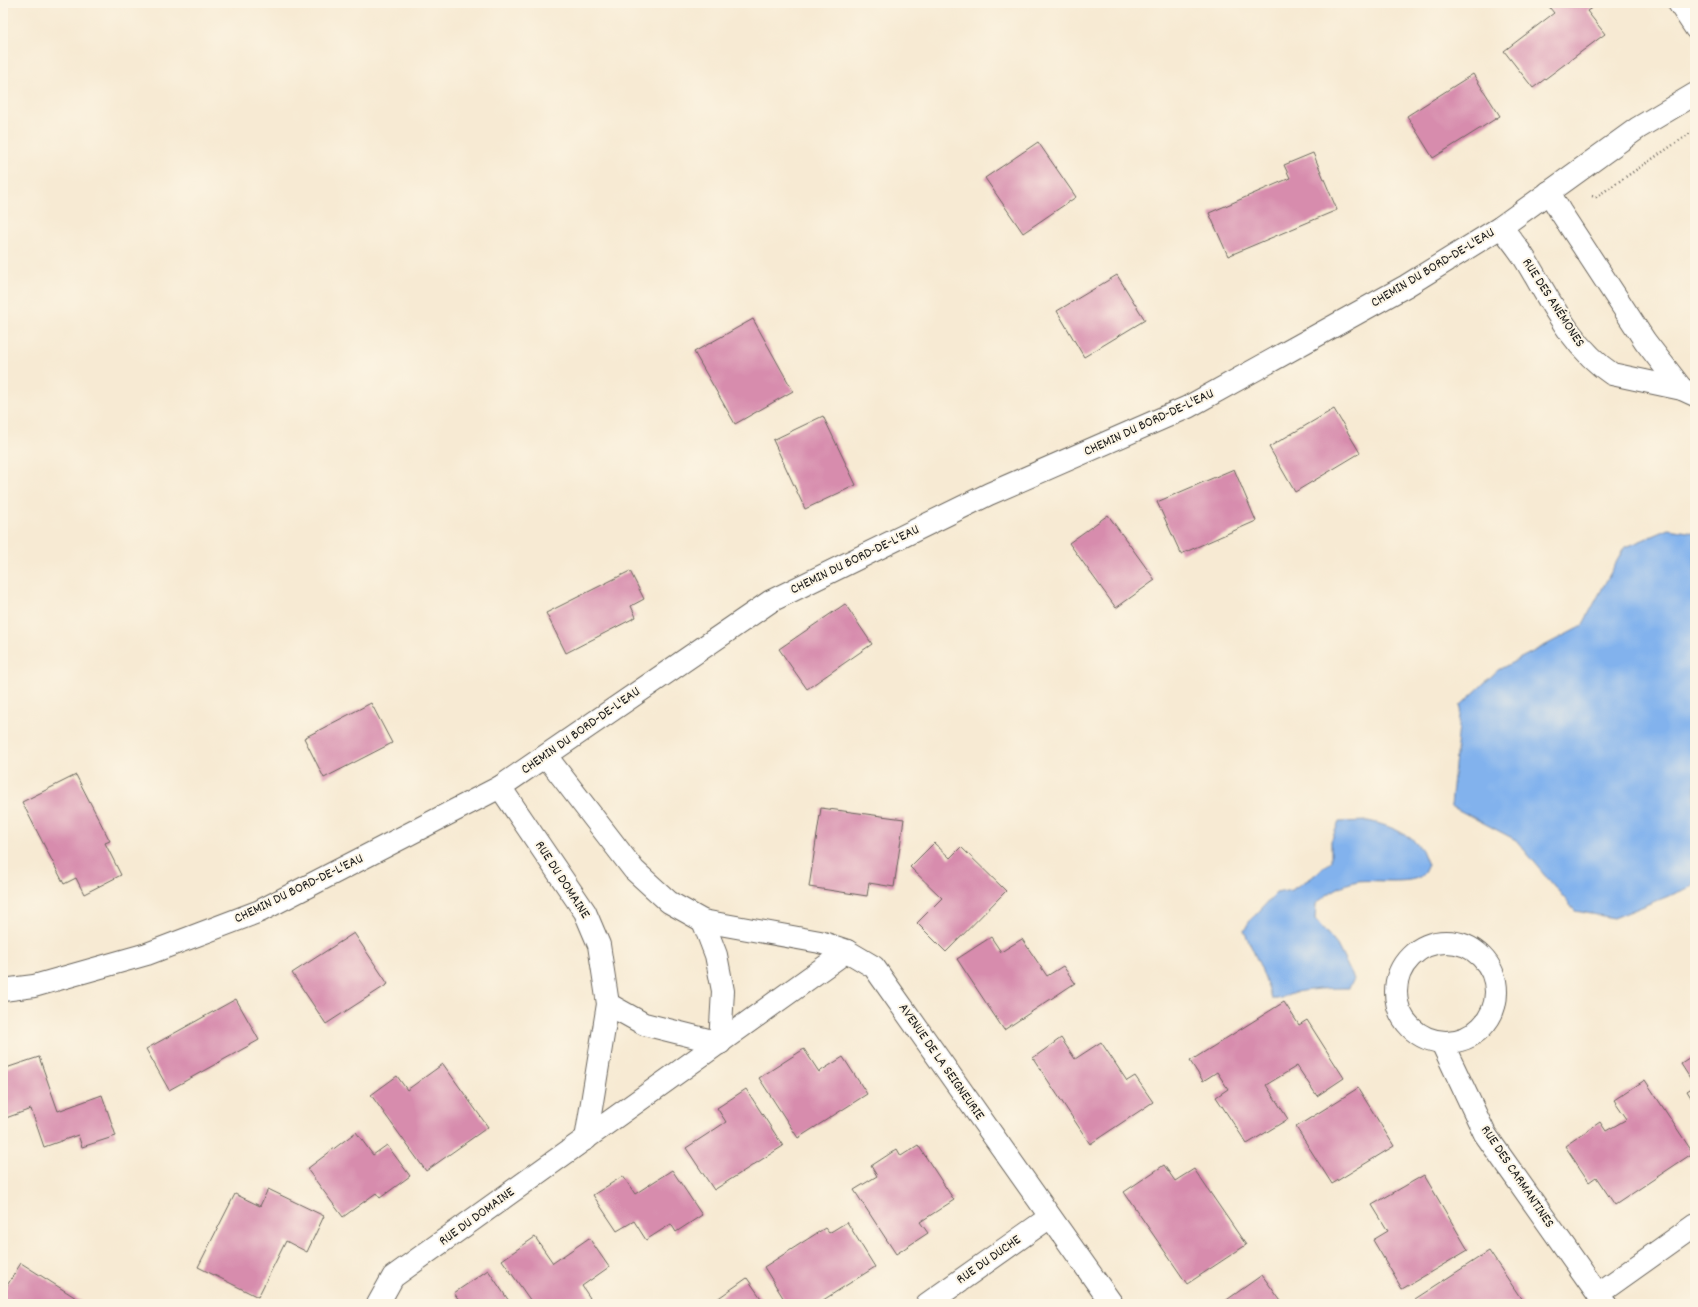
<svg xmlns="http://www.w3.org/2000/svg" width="1698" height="1307" viewBox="0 0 1698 1307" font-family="Dekko,sans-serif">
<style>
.water{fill:#82b2ed;stroke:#4f6784}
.building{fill:#d78cad}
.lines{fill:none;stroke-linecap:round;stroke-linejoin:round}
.service-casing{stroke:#69645c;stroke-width:21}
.minor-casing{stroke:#69645c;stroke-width:24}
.tertiary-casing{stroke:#69645c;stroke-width:24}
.path{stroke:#69645c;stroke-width:2.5;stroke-dasharray:1 3;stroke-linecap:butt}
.service{stroke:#fff;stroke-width:19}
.minor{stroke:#fff;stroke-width:22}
.tertiary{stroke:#fff;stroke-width:22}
.labels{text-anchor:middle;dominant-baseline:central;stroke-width:4;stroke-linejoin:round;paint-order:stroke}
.street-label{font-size:14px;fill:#1c1c1c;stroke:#fcf5e5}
</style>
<rect width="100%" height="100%" fill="#fcf5e5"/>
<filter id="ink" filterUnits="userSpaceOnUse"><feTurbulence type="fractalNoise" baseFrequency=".025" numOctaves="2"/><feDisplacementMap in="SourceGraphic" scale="8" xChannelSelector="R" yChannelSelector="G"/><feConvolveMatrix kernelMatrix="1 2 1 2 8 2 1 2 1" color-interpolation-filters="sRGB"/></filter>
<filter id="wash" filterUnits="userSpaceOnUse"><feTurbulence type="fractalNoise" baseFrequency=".012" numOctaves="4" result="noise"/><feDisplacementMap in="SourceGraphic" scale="16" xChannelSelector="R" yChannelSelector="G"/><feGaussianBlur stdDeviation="0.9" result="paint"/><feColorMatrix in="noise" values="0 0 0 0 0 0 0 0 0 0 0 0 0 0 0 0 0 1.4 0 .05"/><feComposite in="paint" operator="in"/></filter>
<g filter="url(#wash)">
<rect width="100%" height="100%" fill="#f7ead3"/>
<g class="water">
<path d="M 1668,529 L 1695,533 L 1695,883 L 1691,887 L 1614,918 L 1575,911 L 1516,840 L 1451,806 L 1461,705 L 1498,670 L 1582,626 L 1624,548 Z"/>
<path d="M 1368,821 C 1387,825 1410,833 1422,850 C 1424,855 1426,860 1428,865 C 1426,868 1425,873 1422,875 C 1413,885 1372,879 1358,881 C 1342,884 1328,893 1316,904 L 1315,919 L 1337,945 L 1354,979 L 1349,988 C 1330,988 1311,989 1292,993 C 1283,995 1283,1000 1272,999 L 1261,968 L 1244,931 L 1249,922 L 1276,893 L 1291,890 L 1311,878 L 1331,861 L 1331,841 L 1339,822 Z"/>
</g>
<g id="blocks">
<g class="building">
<path d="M 1546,3 L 1592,3 L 1595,6 L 1587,11 L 1605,34 L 1533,88 L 1504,51 L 1554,13 Z"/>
<path d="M 1473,74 L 1500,116 L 1433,158 L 1407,116 Z"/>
<path d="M 1038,142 L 1076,197 L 1023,233 L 985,178 Z"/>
<path d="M 1313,153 L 1337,210 L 1228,256 L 1209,213 L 1290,178 L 1284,165 Z"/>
<path d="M 1117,275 L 1145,320 L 1084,357 L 1057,311 Z"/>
<path d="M 753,319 L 793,391 L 735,424 L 694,352 Z"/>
<path d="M 1334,409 L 1360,453 L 1295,492 L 1269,447 Z"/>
<path d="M 823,416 L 856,485 L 805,509 L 773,440 Z"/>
<path d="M 1234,469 L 1256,521 L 1181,554 L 1157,502 Z"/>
<path d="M 1108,515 L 1155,580 L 1116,608 L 1069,543 Z"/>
<path d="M 630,571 L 644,599 L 631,606 L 636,617 L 566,653 L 546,613 Z"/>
<path d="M 845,604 L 872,644 L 807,689 L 779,649 Z"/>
<path d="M 371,703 L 392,743 L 324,778 L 304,738 Z"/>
<path d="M 76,775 L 110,841 L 105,843 L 121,875 L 84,894 L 76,878 L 64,884 L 22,802 Z"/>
<path d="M 821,808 L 904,819 L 894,887 L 869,883 L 867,896 L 809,887 Z"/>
<path d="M 934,843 L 950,858 L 961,847 L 1006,891 L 946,952 L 917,923 L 942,898 L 910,867 Z"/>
<path d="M 354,933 L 388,984 L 326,1024 L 292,973 Z"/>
<path d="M 991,937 L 1001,952 L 1022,939 L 1047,976 L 1063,966 L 1075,983 L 1004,1030 L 957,959 Z"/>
<path d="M 236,999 L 259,1040 L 169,1090 L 146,1049 Z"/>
<path d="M 1284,1002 L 1299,1025 L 1307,1020 L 1344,1078 L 1317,1096 L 1297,1066 L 1266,1085 L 1288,1119 L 1247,1144 L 1216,1097 L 1228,1089 L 1217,1072 L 1203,1081 L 1190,1061 Z"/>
<path d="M 1061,1038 L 1075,1059 L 1101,1042 L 1127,1081 L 1135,1076 L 1153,1102 L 1090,1144 L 1033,1058 Z"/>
<path d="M 804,1049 L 819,1072 L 843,1057 L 867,1094 L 798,1138 L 759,1078 Z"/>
<path d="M 1695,1055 L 1695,1104 L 1687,1091 L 1695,1086 L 1681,1064 Z"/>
<path d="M 39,1057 L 58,1111 L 102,1095 L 116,1136 L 82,1147 L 78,1135 L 44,1147 L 31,1109 L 3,1119 L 3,1069 Z"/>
<path d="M 443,1064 L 488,1127 L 426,1171 L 371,1095 L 397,1076 L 407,1090 Z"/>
<path d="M 1645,1080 L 1693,1153 L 1615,1205 L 1596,1177 L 1589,1182 L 1565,1146 L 1600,1122 L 1606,1131 L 1627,1119 L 1614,1100 Z"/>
<path d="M 1358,1088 L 1394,1146 L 1332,1184 L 1296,1127 Z"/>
<path d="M 746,1089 L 783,1146 L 714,1190 L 686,1148 L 726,1122 L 717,1108 Z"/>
<path d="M 356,1132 L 373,1155 L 387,1145 L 410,1176 L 380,1198 L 376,1193 L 343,1217 L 307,1169 Z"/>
<path d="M 918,1145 L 954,1200 L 920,1222 L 928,1233 L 896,1254 L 854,1190 L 877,1176 L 871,1166 L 897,1149 L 901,1156 Z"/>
<path d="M 1164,1165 L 1175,1181 L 1194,1169 L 1246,1245 L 1187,1284 L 1124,1192 Z"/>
<path d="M 672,1170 L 702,1215 L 676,1232 L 671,1224 L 646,1240 L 634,1221 L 617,1231 L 593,1195 L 623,1176 L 635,1194 Z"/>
<path d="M 1424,1175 L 1468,1250 L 1402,1289 L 1373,1240 L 1388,1231 L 1372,1205 Z"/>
<path d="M 268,1189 L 324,1216 L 307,1252 L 286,1241 L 258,1297 L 198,1267 L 235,1194 L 260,1206 Z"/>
<path d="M 847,1222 L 875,1267 L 817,1304 L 787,1304 L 764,1267 L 825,1228 L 829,1233 Z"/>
<path d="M 535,1237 L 553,1263 L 589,1238 L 609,1267 L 582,1286 L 590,1298 L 582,1304 L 533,1304 L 502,1260 Z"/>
<path d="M 1489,1251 L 1524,1303 L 1419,1304 L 1415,1299 Z"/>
<path d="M 21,1263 L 84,1303 L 83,1304 L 3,1304 L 3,1292 Z"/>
<path d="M 488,1270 L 511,1304 L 462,1304 L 454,1293 Z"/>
<path d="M 1262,1275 L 1283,1304 L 1221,1304 Z"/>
<path d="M 747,1278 L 765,1304 L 710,1304 Z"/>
</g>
</g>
</g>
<g filter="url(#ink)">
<use href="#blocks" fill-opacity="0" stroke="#69645c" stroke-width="1"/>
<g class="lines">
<defs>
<path id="service" d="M 1677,3 L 1695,30"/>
<g id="minor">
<path d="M 1549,192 L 1560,211 L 1645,341 L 1682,389"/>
<path d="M 1501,227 C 1509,237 1518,248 1525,259 C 1550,300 1571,347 1612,374 L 1682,389 L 1695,395"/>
<path d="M 546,756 L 634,870 L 669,902 L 703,921 L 820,942 L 847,951 L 874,967 L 1112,1304"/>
<path d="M 500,787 L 585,912 L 599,945 L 608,1004 L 586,1139"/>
<path d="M 703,921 L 716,955 L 723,991 L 720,1043"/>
<circle cx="1446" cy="992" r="50"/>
<path d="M 608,1004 L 644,1024 L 720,1043"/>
<path d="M 1442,1043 L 1485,1134 L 1605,1304"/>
<path d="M 1598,1294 L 1695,1225"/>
<path d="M 378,1304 L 393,1277 L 847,951"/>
<path d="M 927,1304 L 1050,1217"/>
</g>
<path id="tertiary" d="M 3,990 L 34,986 L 147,954 L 260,911 L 500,787 L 771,601 L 989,494 L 1188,407 L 1406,286 L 1501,227 L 1638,128 L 1695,94"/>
</defs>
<use href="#service" class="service-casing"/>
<use href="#minor" class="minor-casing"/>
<use href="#tertiary" class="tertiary-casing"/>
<path class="path" d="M 1592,196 L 1596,197 L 1695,130"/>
<use href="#service" class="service"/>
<use href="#minor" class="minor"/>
<use href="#tertiary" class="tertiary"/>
</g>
</g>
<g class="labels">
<g class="street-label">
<text transform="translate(1433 268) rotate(-31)">CHEMIN DU BORD-DE-L'EAU</text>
<text transform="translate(1553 303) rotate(57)">RUE DES ANÉMONES</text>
<text transform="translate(1149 423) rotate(-25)">CHEMIN DU BORD-DE-L'EAU</text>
<text transform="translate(855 560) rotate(-26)">CHEMIN DU BORD-DE-L'EAU</text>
<text transform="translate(581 731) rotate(-35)">CHEMIN DU BORD-DE-L'EAU</text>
<text transform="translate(562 880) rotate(57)">RUE DU DOMAINE</text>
<text transform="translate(299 889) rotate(-26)">CHEMIN DU BORD-DE-L'EAU</text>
<text transform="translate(941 1062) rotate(55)">AVENUE DE LA SEIGNEURIE</text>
<text transform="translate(1517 1177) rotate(56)">RUE DES CARMANTINES</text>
<text transform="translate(477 1217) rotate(-36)">RUE DU DOMAINE</text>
<text transform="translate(989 1260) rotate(-35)">RUE DU DUCHE</text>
</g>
</g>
<rect width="1698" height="1307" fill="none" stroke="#fcf5e5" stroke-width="16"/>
</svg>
